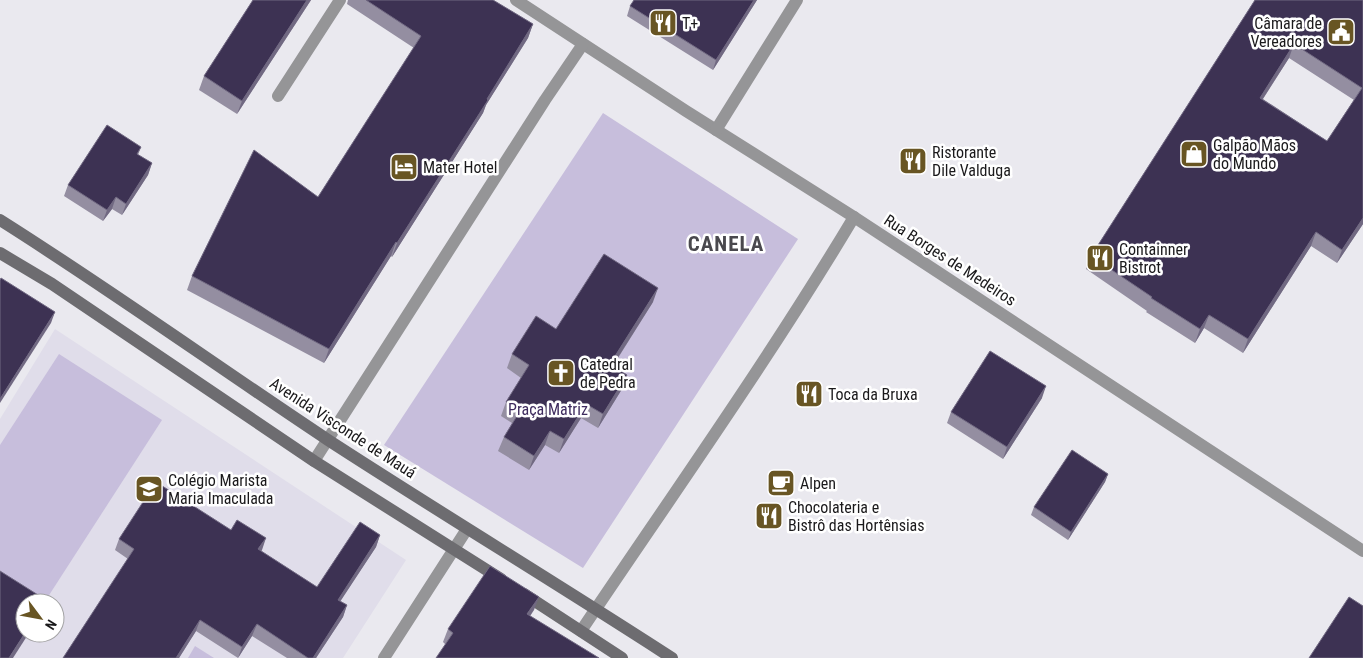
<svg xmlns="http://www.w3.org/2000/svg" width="1363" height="658" viewBox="0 0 1363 658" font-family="'Roboto Condensed',sans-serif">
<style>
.built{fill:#e0ddea;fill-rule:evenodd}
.green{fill:#c7bedc}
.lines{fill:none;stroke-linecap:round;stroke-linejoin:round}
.minor{stroke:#959597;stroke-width:12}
.tertiary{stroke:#959597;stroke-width:12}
.secondary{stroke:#6d6c70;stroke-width:12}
.wall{fill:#948ea1;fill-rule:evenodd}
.shaded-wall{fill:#716982}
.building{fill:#3d3253;stroke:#716982;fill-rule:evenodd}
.labels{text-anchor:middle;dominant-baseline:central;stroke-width:5;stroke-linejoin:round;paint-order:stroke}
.poi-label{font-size:16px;fill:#1a191b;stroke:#fff;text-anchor:start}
.street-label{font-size:16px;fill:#1a191b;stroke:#fff}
.park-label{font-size:16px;fill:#3e2b5e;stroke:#fff}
.district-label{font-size:21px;font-weight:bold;letter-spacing:1px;fill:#49484d;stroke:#fff}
</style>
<rect width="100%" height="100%" fill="#eae9ef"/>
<path class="built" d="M 55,329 L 406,560 L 343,658 L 0,658 L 0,419 ZM 25,603 L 55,603 L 55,633 L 25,633 Z"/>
<g class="green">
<path d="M 603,113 L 798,239 L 583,568 L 384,445 Z"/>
<path d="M 59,354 L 162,420 L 44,603 L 0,574 L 0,445 Z"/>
<path d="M 195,646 L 214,658 L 188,658 Z"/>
</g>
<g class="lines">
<path class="minor" d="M 278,96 L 340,0"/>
<g class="tertiary">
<path d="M 516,0 L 686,111 L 854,217 L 1363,551"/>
<path d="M 716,130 L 797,0"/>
<path d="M 314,461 L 545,100 L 583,44"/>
<path d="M 581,631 C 673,494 769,359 854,217"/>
<path d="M 384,658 L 467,529"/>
</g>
<g class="secondary">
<path d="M 0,220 C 111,290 218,367 328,440 C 442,514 558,584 672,658"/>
<path d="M 0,253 L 52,284 L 314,461 L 501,579"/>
<path d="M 524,594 L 622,658"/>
</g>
</g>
<g class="wall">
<path d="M 253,0 L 311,0 L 237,114 L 199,90 L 204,76 Z"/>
<path d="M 348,0 L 493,0 L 533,24 L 528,38 L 486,105 L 483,113 L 392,257 L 391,256 L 324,363 L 187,290 L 192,276 L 318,197 L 414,48 L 347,4 Z"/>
<path d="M 633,0 L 757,0 L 713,70 L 627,16 L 630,6 L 634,0 Z"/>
<path d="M 1255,0 L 1363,0 L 1363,224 L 1337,263 L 1311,246 L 1243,353 L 1204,328 L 1195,343 L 1146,312 L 1147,311 L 1086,269 L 1091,256 ZM 1289,58 L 1354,100 L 1327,141 L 1263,99 Z"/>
<path d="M 141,147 L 138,155 L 152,163 L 148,175 L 122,215 L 112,209 L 103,221 L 64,196 L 68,185 Z"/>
<path d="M 653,302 L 613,366 L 627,375 L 622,389 L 598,428 L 581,418 L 559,453 L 545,445 L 529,470 L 498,451 L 504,437 L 512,423 L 501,416 L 506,402 L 521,378 L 507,368 L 512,354 L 556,329 Z"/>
<path d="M 1042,398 L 1003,459 L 947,423 L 951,412 Z"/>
<path d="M 1108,474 L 1105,482 L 1068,540 L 1031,515 L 1034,507 Z"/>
<path d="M 231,530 L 262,550 L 261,551 L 317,587 L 380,535 L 376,547 L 340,601 L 347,605 L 343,617 L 316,658 L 287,658 L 252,636 L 238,658 L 196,631 L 179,658 L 63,658 L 128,559 L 115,550 L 119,539 Z"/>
<path d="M 534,610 L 445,644 L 443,642 L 448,629 Z"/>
</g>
<g class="shaded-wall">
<path d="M 307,0 L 311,0 L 237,114 L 242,101 Z"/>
<path d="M 754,0 L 757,0 L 713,70 L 716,60 Z"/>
<path d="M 533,24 L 528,38 L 486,105 L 483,113 L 392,257 L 397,243 Z"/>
<path d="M 1294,44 L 1289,58 L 1255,111 L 1260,98 Z"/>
<path d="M 152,163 L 148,175 L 122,215 L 126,204 Z"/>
<path d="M 116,197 L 112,209 L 103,221 L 107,210 Z"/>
<path d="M 1363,218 L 1363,224 L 1337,263 L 1342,250 Z"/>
<path d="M 1316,232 L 1311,246 L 1243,353 L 1248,339 Z"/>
<path d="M 396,242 L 391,256 L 324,363 L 329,349 Z"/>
<path d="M 658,288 L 653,302 L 605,378 L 610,364 Z"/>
<path d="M 55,312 L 51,323 L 0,403 L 0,399 Z"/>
<path d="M 1209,315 L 1204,328 L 1195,343 L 1200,329 Z"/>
<path d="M 627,375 L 622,389 L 598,428 L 603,414 Z"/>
<path d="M 1046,386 L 1042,398 L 1003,459 L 1007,447 Z"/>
<path d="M 586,404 L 581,418 L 559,453 L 564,439 Z"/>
<path d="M 550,431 L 545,445 L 529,470 L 534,456 Z"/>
<path d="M 1108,474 L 1105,482 L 1068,540 L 1071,532 Z"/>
<path d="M 380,535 L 376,547 L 334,611 L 338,600 Z"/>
<path d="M 266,538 L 262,550 L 254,561 L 258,549 Z"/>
<path d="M 539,597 L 534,610 L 523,627 L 527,614 Z"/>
<path d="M 347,605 L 343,617 L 316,658 L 313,658 Z"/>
<path d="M 200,620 L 196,631 L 179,658 L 176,658 Z"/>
<path d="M 257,624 L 252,636 L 238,658 L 242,647 Z"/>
<path d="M 25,633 L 29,633 L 13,658 L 9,658 Z"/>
</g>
<g class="building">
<path d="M 253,0 L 307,0 L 242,101 L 204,76 Z"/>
<path d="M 366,0 L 493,0 L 533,24 L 487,99 L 488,100 L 397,243 L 396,242 L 329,349 L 192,276 L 254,150 L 318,197 L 421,36 Z"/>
<path d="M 634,0 L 754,0 L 716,60 L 630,6 Z"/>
<path d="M 1255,0 L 1363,0 L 1363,218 L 1342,250 L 1316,232 L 1248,339 L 1209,315 L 1200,329 L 1151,298 L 1152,297 L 1091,256 ZM 1294,44 L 1362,88 L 1327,141 L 1260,98 Z"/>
<path d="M 107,125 L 141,147 L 137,154 L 152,163 L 126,204 L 116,197 L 107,210 L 68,185 Z"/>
<path d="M 604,254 L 658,288 L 610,364 L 627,375 L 603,414 L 586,404 L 564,439 L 550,431 L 534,456 L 504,437 L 520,411 L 506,402 L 529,365 L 512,354 L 536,316 L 556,329 Z"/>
<path d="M 1,278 L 55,312 L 0,399 L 0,280 Z"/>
<path d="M 990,351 L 1046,386 L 1007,447 L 951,412 Z"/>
<path d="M 1072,450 L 1108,474 L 1071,532 L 1034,507 Z"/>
<path d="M 156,482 L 231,530 L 237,520 L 266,538 L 258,549 L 317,587 L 360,522 L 380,535 L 338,600 L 347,605 L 313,658 L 308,658 L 257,624 L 242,647 L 200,620 L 176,658 L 63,658 L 134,549 L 119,539 Z"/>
<path d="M 490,566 L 539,597 L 527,614 L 599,658 L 436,658 L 453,633 L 448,629 Z"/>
<path d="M 0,571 L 46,600 L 44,603 L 25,603 L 25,633 L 9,658 L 0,658 Z"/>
<path d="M 1349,597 L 1363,606 L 1363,658 L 1309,658 Z"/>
</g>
<defs>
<symbol id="restaurant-square" viewBox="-11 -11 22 22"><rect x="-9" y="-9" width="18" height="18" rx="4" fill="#685523" stroke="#fff"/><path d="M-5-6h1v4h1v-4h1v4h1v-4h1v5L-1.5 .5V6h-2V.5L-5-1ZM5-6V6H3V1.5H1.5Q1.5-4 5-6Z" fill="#fff"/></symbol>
<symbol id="civic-square" viewBox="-11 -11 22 22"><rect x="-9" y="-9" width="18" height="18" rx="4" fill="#685523" stroke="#fff"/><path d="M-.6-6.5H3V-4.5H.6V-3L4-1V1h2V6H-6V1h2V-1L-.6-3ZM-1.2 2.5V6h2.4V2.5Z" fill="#fff"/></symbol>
<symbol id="shop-square" viewBox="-11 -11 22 22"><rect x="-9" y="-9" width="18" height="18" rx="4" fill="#685523" stroke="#fff"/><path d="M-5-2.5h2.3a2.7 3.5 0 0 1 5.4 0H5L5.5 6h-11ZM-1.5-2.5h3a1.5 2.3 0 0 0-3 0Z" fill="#fff"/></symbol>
<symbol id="hotel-square" viewBox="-11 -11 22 22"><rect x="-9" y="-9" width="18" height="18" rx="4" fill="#685523" stroke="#fff"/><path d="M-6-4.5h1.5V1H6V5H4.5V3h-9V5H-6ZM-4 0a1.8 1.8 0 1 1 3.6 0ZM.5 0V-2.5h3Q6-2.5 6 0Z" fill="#fff"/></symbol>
<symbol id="church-square" viewBox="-11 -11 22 22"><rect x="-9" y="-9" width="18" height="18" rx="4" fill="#685523" stroke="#fff"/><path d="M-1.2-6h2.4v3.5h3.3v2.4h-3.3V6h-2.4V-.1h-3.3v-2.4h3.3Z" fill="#fff"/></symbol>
<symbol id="cafe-square" viewBox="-11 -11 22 22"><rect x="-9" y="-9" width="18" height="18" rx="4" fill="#685523" stroke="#fff"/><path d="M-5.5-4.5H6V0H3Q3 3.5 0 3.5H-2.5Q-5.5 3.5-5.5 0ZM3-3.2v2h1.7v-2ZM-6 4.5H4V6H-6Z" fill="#fff"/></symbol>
<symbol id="school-square" viewBox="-11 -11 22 22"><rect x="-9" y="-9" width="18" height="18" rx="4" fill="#685523" stroke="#fff"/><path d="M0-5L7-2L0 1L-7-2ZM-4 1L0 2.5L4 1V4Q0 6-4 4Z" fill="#fff"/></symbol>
</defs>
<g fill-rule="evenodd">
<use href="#restaurant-square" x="647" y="7" width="32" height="32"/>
<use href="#civic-square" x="1325" y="16" width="32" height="32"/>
<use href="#shop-square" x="1178" y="138" width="32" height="32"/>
<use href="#restaurant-square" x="897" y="145" width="32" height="32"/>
<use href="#hotel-square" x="388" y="151" width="32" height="32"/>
<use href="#restaurant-square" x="1084" y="242" width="32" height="32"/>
<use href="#church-square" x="545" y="357" width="32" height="32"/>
<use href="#restaurant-square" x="793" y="378" width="32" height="32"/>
<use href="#cafe-square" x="765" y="467" width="32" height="32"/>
<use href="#school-square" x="133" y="473" width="32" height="32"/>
<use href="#restaurant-square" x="753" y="500" width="32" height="32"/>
</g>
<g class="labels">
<g class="poi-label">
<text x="682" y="23">T+</text>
<text x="1322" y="23" text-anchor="end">Câmara de<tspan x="1322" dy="18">Vereadores</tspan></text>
<text x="1213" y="145">Galpão Mãos<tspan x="1213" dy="18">do Mundo</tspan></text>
<text x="932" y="152">Ristorante<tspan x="932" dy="18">Dile Valduga</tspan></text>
<text x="423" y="167">Mater Hotel</text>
<text x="1119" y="249">Containner<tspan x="1119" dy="18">Bistrot</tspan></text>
<text x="580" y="364">Catedral<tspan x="580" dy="18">de Pedra</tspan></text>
<text x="828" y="394">Toca da Bruxa</text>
<text x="168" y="480">Colégio Marista<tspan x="168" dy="18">Maria Imaculada</tspan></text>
<text x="800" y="483">Alpen</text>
<text x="788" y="507">Chocolateria e<tspan x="788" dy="18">Bistrô das Hortênsias</tspan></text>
</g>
<g class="street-label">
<text transform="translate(950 260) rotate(33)">Rua Borges de Medeiros</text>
<text transform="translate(343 428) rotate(33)">Avenida Visconde de Mauá</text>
</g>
<g class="park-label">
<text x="548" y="409">Praça Matriz</text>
</g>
<g class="district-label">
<text x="726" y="244">CANELA</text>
</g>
</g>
<g transform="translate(40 618) rotate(122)"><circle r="24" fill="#ffffff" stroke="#a3a3a4"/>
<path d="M0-4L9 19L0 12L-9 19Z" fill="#685523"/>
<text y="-8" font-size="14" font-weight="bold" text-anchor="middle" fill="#1a191b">N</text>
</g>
</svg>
